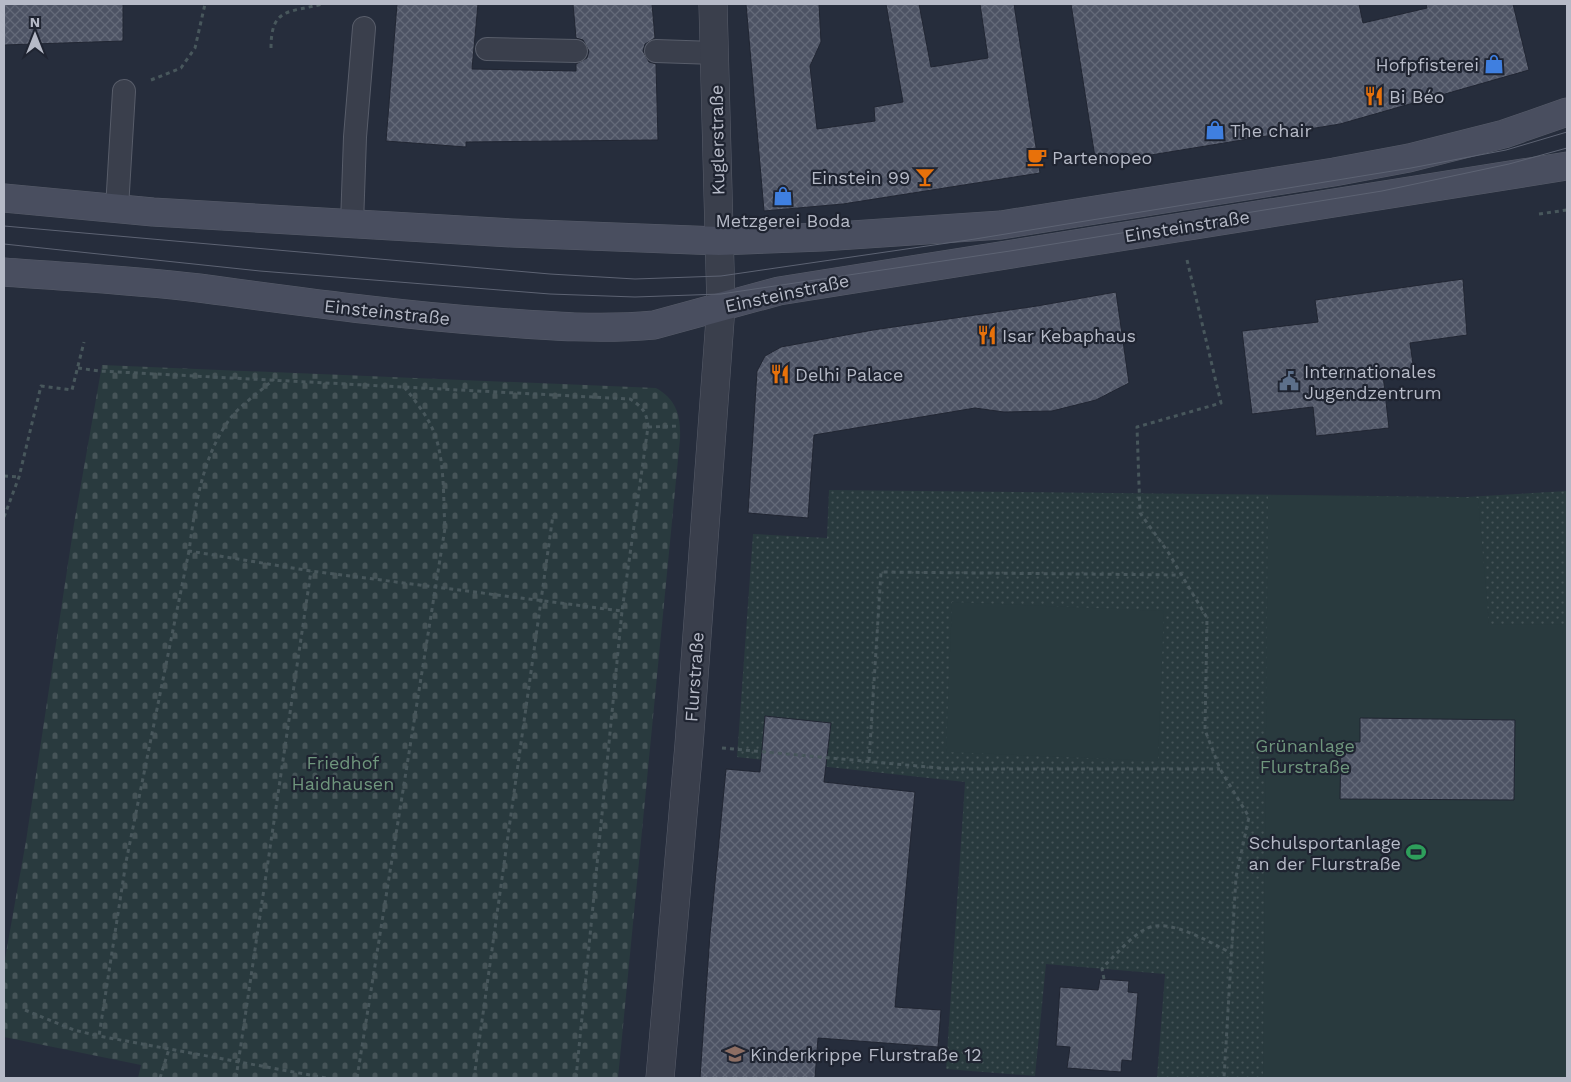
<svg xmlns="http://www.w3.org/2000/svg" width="1571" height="1082" viewBox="0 0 1571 1082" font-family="'Work Sans',sans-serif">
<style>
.grass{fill:url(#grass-dots)}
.cemetery{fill:url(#cemetery-stones)}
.pitch{fill:#293a3e}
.building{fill:url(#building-cross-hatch);stroke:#212633}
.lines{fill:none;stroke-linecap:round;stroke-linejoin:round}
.service-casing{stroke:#585d6a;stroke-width:24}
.minor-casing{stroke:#585d6a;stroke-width:29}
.secondary-casing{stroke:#585d6a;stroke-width:29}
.path{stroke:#48575c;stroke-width:3;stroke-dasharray:4 4;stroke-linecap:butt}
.service{stroke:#3a3f4c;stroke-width:22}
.minor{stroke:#3a3f4c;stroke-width:28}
.secondary{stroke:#494e5f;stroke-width:28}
.tram{stroke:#5d6373;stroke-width:1}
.labels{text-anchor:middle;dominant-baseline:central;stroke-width:4.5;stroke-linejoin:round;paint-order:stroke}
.poi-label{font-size:18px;fill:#b6bac7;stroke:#1f2431;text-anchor:start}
.street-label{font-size:18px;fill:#b6bac7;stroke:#1f2431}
.park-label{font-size:18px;fill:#6f967d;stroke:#1f2431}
</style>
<defs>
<pattern id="grass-dots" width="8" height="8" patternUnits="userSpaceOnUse" patternTransform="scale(1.25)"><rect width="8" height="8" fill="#293a3e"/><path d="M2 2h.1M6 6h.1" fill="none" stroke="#465458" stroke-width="1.8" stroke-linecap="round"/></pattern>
<pattern id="cemetery-stones" width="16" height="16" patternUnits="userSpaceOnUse" patternTransform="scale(1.25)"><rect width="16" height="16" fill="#293a3e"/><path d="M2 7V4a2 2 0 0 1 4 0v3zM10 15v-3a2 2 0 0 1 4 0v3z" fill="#465458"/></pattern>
<pattern id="building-cross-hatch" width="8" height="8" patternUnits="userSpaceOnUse" patternTransform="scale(1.25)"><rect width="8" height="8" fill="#4d5364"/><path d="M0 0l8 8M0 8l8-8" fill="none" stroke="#646a79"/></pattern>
</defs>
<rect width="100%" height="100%" fill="#262d3c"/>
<path class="grass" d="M 829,490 L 1466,497 L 1567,491 L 1567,1078 L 1157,1078 L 1165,974 L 1046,964 L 1035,1076 L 946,1069 L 965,782 L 737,757 L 753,534 L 827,538 Z"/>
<path class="cemetery" d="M 102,365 L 656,388 C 677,400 681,416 680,439 L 618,1078 L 138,1078 L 141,1065 L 4,1037 L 4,964 L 26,841 L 74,524 Z"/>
<g class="pitch">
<path d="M 1268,495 L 1478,498 L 1489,624 L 1567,625 L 1567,1078 L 1263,1078 Z"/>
<path d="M 952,602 L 1164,611 L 1158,761 L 946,752 Z"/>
</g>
<g class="building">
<path d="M 4,4 L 123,4 L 123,41 L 4,45 Z"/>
<path d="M 397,4 L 478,4 L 472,69 L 576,71 L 576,64 L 587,58 L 589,51 L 583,40 L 576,38 L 573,4 L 652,4 L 655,38 L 645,44 L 643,51 L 649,62 L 656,64 L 658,140 L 466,142 L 466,147 L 386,141 Z"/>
<path d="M 746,4 L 819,4 L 821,42 L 810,66 L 817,129 L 875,121 L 874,107 L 903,102 L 886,4 L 919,4 L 931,67 L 988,58 L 980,4 L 1014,4 L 1040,173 L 843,204 L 764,211 Z"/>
<path d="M 1071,4 L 1359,4 L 1363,23 L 1427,8 L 1426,4 L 1513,4 L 1529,70 L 1340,124 L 1096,164 Z"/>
<path d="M 1463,279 L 1467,335 L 1410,343 L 1414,371 L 1383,375 L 1389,428 L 1316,436 L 1313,407 L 1252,414 L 1242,331 L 1318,322 L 1315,300 Z"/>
<path d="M 1116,292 L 1129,383 L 1096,400 L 1052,411 L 1004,412 L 975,408 L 814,435 L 808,518 L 748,513 L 757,371 L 765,356 L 781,347 L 873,330 L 1037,306 Z"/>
<path d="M 765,716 L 831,723 L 824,782 L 915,792 L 895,1007 L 941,1010 L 938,1047 L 818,1038 L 815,1078 L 700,1078 L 710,934 L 726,769 L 760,772 Z"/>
<path d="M 1360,718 L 1515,720 L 1514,800 L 1340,799 L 1341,742 L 1360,742 Z"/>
<path d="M 1100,979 L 1129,981 L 1128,992 L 1138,993 L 1132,1061 L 1122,1060 L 1121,1072 L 1067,1068 L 1070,1047 L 1056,1046 L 1060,987 L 1098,990 Z"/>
</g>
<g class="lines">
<defs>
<g id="service">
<path d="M 487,49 L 576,51"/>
<path d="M 656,51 L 715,53"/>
<path d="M 117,208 L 124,91"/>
<path d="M 352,224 L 355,137 L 364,28"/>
</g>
<path id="minor" d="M 660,1078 L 689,745 L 721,306 L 713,4"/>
<g id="secondary">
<path d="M 4,198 L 153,212 L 512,233 L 719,241 L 822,237 L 1001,225 L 1334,172 L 1409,158 L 1504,134 L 1567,112"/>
<path d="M 4,272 C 69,277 135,280 199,288 C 298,301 396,315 496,322 C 548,326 601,330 654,325 L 779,291 L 1567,166"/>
</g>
</defs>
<use href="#service" class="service-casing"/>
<use href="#minor" class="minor-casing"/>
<use href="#secondary" class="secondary-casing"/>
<g class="path">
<path d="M 271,48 C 271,7 289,13 322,4"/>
<path d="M 151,80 L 181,68 L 195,48 L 205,4"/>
<path d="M 1539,214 L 1567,210"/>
<path d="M 1187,260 L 1221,403 L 1137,427 L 1140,513 L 1168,552 L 1207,618 L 1205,730 L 1220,769 L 1249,817 L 1236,877 L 1224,1078"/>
<path d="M 78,368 L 99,371 L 630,399 C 643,407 647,413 648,427 L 622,611 L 311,571 L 189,551 C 195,507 202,458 229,420 C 240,405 260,392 274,379"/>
<path d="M 648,427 L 680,426"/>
<path d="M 4,476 L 19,477"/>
<path d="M 4,517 L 19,477 L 41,386 L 72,390 L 84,342"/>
<path d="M 189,551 L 126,862 L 99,1036 L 326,1078"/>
<path d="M 722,748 L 950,769 L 1220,769"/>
<path d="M 869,761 L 881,572 L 1180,575"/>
<path d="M 1104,979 L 1102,969 L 1107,963 C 1119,952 1133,934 1148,928 C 1170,918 1211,943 1231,953"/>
<path d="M 25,1010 L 74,1030 L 99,1036"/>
<path d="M 160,1078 L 169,1049"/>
<path d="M 236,1078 L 311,571"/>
<path d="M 357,1078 L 445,528 C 443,499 445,466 436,438 C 430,419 417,403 405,388"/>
<path d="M 474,1078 L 553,515"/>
<path d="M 576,1078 L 622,611"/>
</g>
<use href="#service" class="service"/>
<use href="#minor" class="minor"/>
<use href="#secondary" class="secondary"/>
<g class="tram">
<path d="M 4,226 L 550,274 L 635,279 L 721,276 L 975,239 L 1411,168 L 1506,150 L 1567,132"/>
<path d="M 4,244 L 260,271 L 550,294 L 635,297 L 721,294 L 1010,251 L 1382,191 L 1509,164 L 1567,148"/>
</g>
</g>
<defs>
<symbol id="shop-bare" viewBox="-9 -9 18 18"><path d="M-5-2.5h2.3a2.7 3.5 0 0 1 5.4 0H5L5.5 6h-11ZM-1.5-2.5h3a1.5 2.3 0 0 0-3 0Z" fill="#3f7fe0" stroke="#1f2431" stroke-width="2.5" paint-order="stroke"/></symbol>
<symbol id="restaurant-bare" viewBox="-9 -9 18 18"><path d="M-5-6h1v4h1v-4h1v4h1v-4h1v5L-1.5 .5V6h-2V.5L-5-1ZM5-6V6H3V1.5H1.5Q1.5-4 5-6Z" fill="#e8710a" stroke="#1f2431" stroke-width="2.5" paint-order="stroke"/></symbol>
<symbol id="cafe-bare" viewBox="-9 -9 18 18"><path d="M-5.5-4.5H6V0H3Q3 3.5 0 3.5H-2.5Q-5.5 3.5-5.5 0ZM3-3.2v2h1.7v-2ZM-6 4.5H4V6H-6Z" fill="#e8710a" stroke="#1f2431" stroke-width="2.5" paint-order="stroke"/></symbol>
<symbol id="bar-bare" viewBox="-9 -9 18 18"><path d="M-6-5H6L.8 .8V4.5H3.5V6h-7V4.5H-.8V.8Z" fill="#e8710a" stroke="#1f2431" stroke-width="2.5" paint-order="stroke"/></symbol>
<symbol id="civic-bare" viewBox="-9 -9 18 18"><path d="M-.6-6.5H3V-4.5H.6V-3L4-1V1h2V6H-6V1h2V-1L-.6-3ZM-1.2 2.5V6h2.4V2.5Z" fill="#5c6f8a" stroke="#1f2431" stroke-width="2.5" paint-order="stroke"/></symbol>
<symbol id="stadium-bare" viewBox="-9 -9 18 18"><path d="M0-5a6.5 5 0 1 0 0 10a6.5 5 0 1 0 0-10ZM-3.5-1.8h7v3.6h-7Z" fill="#2e9e5b" stroke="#1f2431" stroke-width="2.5" paint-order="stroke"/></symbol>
<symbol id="school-bare" viewBox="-9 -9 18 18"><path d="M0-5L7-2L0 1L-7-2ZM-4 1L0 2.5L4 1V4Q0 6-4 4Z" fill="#8d6e63" stroke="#1f2431" stroke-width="2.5" paint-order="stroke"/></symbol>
</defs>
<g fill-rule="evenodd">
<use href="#shop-bare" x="1480" y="50" width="28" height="28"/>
<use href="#restaurant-bare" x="1360" y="82" width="28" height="28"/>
<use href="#shop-bare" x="1201" y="116" width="28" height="28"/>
<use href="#cafe-bare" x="1023" y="143" width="28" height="28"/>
<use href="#bar-bare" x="911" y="163" width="28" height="28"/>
<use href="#shop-bare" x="769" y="182" width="28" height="28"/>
<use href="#restaurant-bare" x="973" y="321" width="28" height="28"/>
<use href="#restaurant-bare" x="766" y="360" width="28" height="28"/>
<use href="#civic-bare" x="1275" y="367" width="28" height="28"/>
<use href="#stadium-bare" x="1402" y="838" width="28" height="28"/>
<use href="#school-bare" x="721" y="1040" width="28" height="28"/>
</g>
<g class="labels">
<g class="poi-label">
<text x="1479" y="64" text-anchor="end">Hofpfisterei</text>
<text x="1389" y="96">Bi Béo</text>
<text x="1230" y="130">The chair</text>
<text x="1052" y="157">Partenopeo</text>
<text x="910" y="177" text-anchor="end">Einstein 99</text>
<text x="783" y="220" text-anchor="middle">Metzgerei Boda</text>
<text x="1002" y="335">Isar Kebaphaus</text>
<text x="1304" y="371">Internationales<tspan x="1304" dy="21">Jugendzentrum</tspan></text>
<text x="795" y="374">Delhi Palace</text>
<text x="1401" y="842" text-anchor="end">Schulsportanlage<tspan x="1401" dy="21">an der Flurstraße</tspan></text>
<text x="750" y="1054">Kinderkrippe Flurstraße 12</text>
</g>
<g class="street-label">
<text transform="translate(717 140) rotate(-91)">Kuglerstraße</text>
<text transform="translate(1187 226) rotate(-9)">Einsteinstraße</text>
<text transform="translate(787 293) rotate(-12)">Einsteinstraße</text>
<text transform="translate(387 312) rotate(6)">Einsteinstraße</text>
<text transform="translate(694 677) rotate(-86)">Flurstraße</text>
</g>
<g class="park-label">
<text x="1305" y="745">Grünanlage<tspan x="1305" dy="21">Flurstraße</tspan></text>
<text x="343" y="762">Friedhof<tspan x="343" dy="21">Haidhausen</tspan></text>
</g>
</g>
<rect width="1571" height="1082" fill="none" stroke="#b6bac7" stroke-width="10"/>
<g transform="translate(35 35)" stroke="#1f2431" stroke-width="4" paint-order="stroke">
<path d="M0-4L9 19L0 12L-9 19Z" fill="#b6bac7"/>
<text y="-8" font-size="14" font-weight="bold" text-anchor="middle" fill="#b6bac7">N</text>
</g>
</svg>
